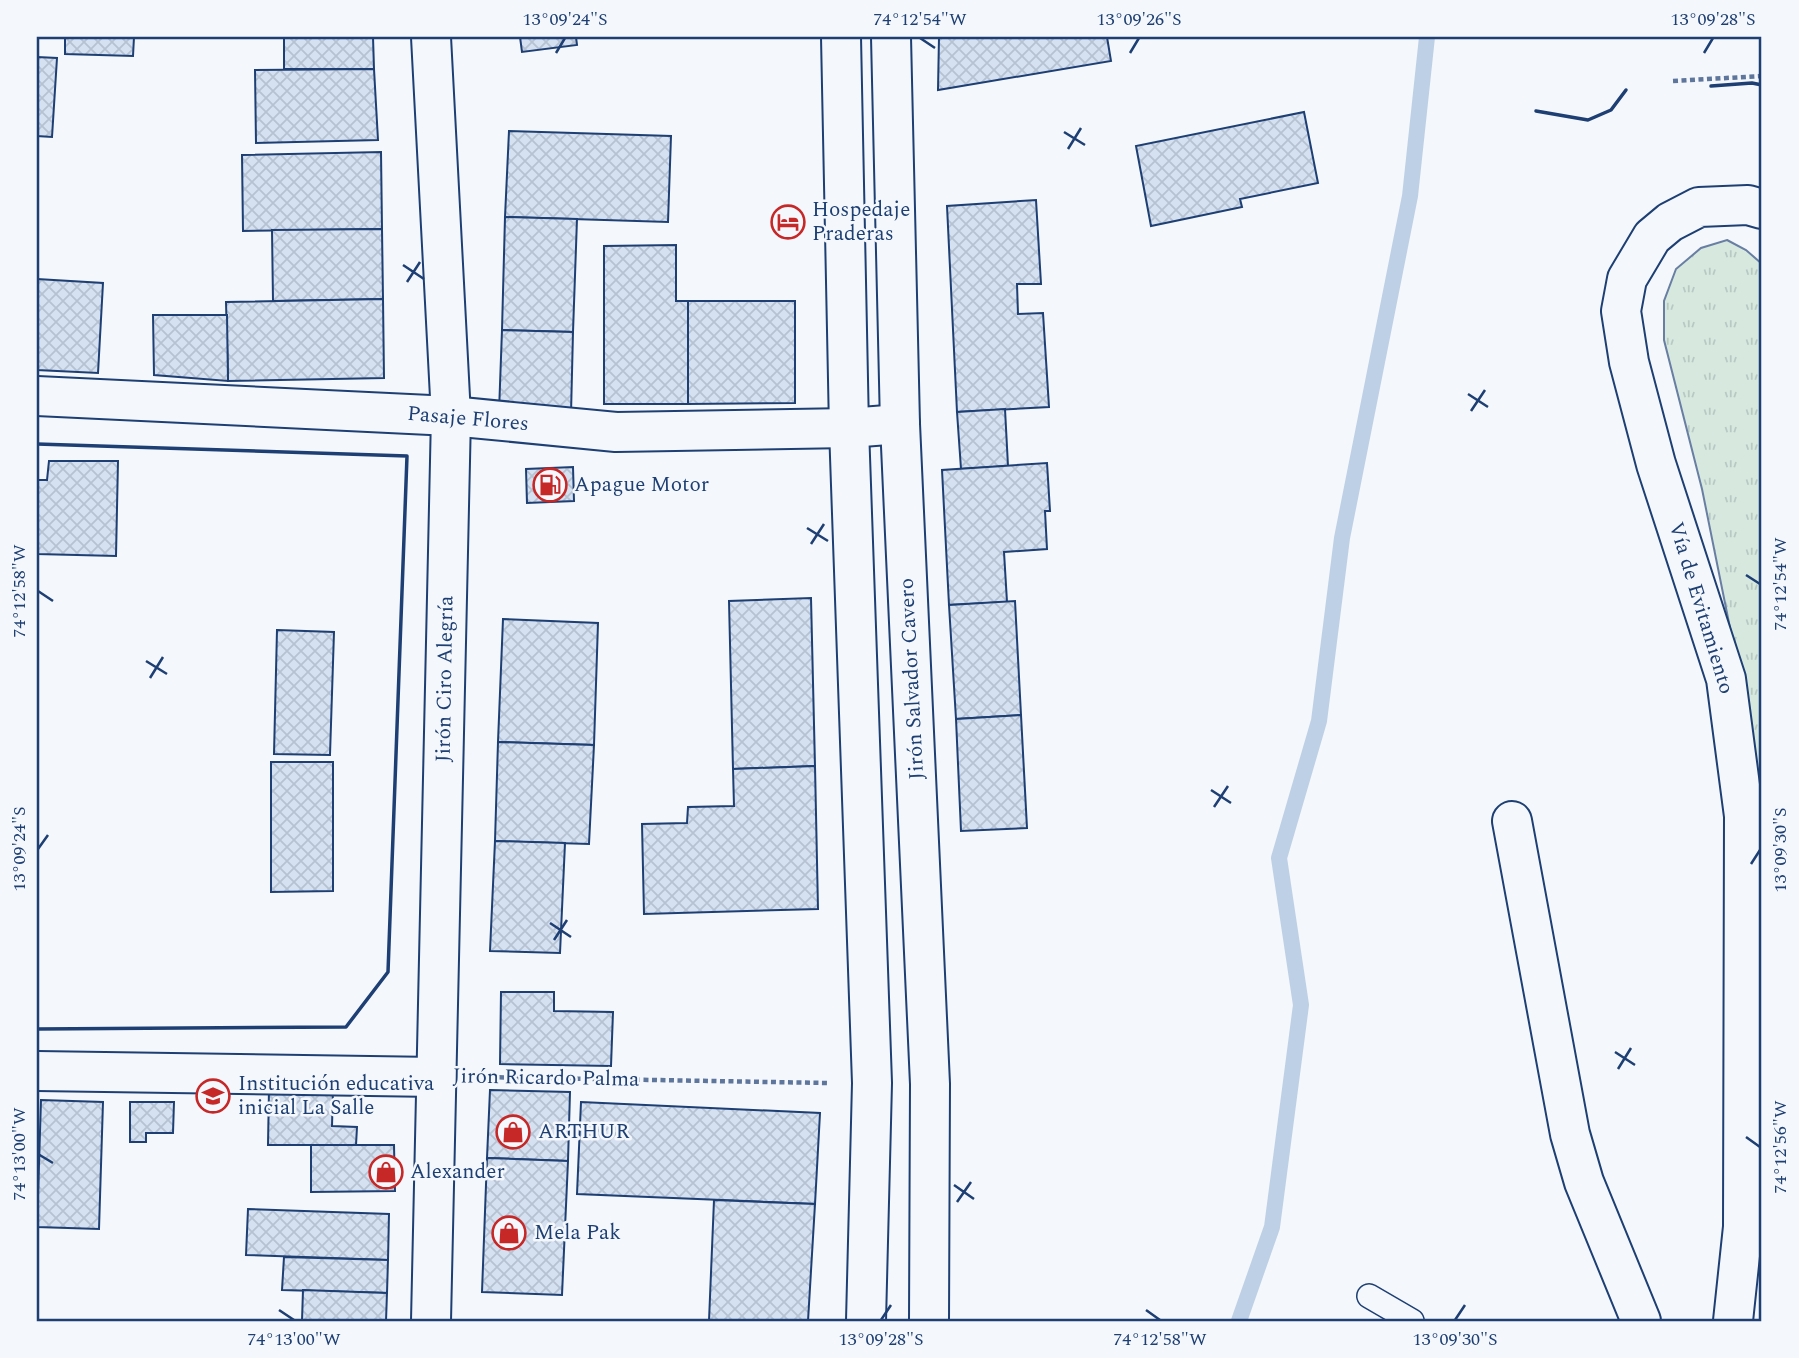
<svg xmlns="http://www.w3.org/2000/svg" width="1799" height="1358" viewBox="0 0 1799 1358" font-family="Spectral,serif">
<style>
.grass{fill:url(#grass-tufts);stroke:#687fa3;stroke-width:2}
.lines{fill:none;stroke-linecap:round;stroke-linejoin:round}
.stream{stroke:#bed0e5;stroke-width:16}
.building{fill:url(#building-cross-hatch);stroke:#1d3f73;stroke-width:2}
.service-casing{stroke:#1d3f73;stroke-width:26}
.minor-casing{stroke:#1d3f73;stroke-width:42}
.tertiary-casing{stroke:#1d3f73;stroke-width:42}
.trunk-casing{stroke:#1d3f73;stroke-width:42}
.path{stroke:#5e769c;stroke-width:4.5;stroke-dasharray:5 3.5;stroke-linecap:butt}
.service{stroke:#f4f7fb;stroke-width:23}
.minor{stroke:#f4f7fb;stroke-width:38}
.tertiary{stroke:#f4f7fb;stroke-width:38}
.trunk{stroke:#f4f7fb;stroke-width:38}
.wall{stroke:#1d3f73;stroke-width:3.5}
.ticks{fill:none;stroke:#1d3f73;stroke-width:2.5}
.labels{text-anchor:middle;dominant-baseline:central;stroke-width:5;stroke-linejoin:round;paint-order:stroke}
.poi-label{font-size:21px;fill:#1d3f73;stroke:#f4f7fb;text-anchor:start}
.street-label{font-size:21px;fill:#1d3f73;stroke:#f4f7fb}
.neatline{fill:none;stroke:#1d3f73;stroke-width:2.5}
.ticks-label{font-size:18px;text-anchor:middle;fill:#1d3f73}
</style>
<defs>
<pattern id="grass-tufts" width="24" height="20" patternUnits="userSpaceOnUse" patternTransform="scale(1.75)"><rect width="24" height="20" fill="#d7e8df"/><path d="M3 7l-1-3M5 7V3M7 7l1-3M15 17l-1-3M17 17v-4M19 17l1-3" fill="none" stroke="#b8c8c3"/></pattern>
<pattern id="building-cross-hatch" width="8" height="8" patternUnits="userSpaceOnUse" patternTransform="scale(1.75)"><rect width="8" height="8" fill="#d5e0f0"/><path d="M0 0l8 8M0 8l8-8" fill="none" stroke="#b6c1d1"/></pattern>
</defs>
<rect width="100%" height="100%" fill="#f4f7fb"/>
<path class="grass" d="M 1727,240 L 1746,250 L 1762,264 L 1762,895 L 1752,737 L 1702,489 L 1664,340 L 1664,301 L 1676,269 L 1701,248 Z"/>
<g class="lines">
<path class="stream" d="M 1239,1321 L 1272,1227 L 1301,1005 L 1279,858 L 1319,721 L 1342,538 L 1410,196 L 1427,37"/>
</g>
<g class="building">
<path d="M 65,37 L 134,37 L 133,56 L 65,54 Z"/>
<path d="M 284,37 L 373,37 L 374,69 L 284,69 Z"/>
<path d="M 520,37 L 576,37 L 577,45 L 522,52 Z"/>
<path d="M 939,37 L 1107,37 L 1111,61 L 938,90 Z"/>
<path d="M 37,57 L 57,58 L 52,137 L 37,136 Z"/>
<path d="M 374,69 L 378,140 L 256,143 L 255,70 Z"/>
<path d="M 1304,112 L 1318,183 L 1240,199 L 1242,207 L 1151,226 L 1136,146 Z"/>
<path d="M 509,131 L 671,136 L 668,222 L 505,217 Z"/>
<path d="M 381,152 L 382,229 L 243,231 L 242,155 Z"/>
<path d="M 1036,200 L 1041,284 L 1017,284 L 1018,314 L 1043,313 L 1049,407 L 957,412 L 947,206 Z"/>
<path d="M 505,217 L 577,219 L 573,332 L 502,330 Z"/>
<path d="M 382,229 L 383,299 L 273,301 L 272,230 Z"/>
<path d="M 676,245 L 676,301 L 688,301 L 688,404 L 604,404 L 604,246 Z"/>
<path d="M 37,279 L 103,283 L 98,373 L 37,370 Z"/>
<path d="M 383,299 L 384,378 L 228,381 L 226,302 Z"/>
<path d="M 688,301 L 795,301 L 795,403 L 688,404 Z"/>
<path d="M 153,315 L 227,315 L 228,381 L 154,375 Z"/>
<path d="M 502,330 L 573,332 L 571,414 L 499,412 Z"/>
<path d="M 1005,409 L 1008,466 L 961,469 L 957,412 Z"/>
<path d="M 49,461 L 118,461 L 116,556 L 37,554 L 37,480 L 47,480 Z"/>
<path d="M 1047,463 L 1050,511 L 1045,511 L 1047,549 L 1004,552 L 1007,602 L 949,605 L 942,470 Z"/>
<path d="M 573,467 L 574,501 L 527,503 L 526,469 Z"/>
<path d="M 811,598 L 815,766 L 733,769 L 729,601 Z"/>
<path d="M 1015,601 L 1021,715 L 956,719 L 949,605 Z"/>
<path d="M 503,619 L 598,623 L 594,745 L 498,742 Z"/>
<path d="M 277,630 L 334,632 L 330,755 L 274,754 Z"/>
<path d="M 1021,715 L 1027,828 L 961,831 L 956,719 Z"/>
<path d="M 498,742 L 594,745 L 589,844 L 495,841 Z"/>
<path d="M 271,762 L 333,762 L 333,891 L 271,892 Z"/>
<path d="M 815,766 L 818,909 L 644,914 L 642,824 L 687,823 L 688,807 L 734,806 L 733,769 Z"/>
<path d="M 495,841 L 565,843 L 560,953 L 490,951 Z"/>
<path d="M 501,992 L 554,992 L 554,1011 L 613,1012 L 611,1066 L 500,1064 Z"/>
<path d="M 269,1089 L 333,1089 L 332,1126 L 357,1127 L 356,1145 L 268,1145 Z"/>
<path d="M 490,1090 L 570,1092 L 568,1161 L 487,1158 Z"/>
<path d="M 41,1100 L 103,1102 L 99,1229 L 37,1227 Z"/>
<path d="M 130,1102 L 174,1102 L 173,1133 L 146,1133 L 146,1142 L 130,1142 Z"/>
<path d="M 581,1102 L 820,1113 L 815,1204 L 577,1194 Z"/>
<path d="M 311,1145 L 394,1145 L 395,1191 L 311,1192 Z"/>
<path d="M 487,1158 L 568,1161 L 562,1295 L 482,1292 Z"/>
<path d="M 714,1200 L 815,1204 L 808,1321 L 709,1321 Z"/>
<path d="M 248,1209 L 389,1214 L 388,1260 L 246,1255 Z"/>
<path d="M 284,1257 L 388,1260 L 387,1293 L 282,1290 Z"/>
<path d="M 303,1290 L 387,1293 L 386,1321 L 302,1321 Z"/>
</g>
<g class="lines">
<defs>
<path id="service" d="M 1369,1296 L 1412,1321"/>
<g id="minor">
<path d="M 37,396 L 451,416 L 616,432 L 849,428 L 900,424"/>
<path d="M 1512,821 L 1570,1134 L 1584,1182 L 1641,1321"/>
<path d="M 37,1071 L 436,1077"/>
</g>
<path id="tertiary" d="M 431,1321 L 451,416 L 431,37"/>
<g id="trunk">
<path d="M 841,37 L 849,428 L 872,1083 L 866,1321"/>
<path d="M 891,37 L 900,424 L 930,1084 L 929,1321"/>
<path d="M 1733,1321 L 1743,1227 L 1744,816 L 1726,679 L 1656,464 L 1629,362 L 1621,311 L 1627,279 L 1652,237 L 1670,222 L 1699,207 L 1748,205 L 1762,209"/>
</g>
</defs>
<use href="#service" class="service-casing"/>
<use href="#minor" class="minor-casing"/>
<use href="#tertiary" class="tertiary-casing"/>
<use href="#trunk" class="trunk-casing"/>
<g class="path">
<path d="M 1673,81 L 1762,76"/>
<path d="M 482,1077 L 827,1083"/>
</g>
<use href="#service" class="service"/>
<use href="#minor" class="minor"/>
<use href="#tertiary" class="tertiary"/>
<use href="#trunk" class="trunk"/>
<g class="wall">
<path d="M 1711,86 L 1752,83 L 1762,85"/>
<path d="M 1536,111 L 1588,120 L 1611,110 L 1626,90"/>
<path d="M 37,444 L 407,456 L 388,972 L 346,1027 L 37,1029"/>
</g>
</g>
<path class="ticks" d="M 920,38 L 935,48M 556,53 L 565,38M 1130,53 L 1139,38M 1704,53 L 1713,38M 1064,132 L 1085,145M 1068,149 L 1081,128M 403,265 L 424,279M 407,282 L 420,262M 1468,394 L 1488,407M 1471,411 L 1485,390M 807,528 L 828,541M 811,544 L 824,524M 1746,575 L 1760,584M 38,591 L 53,601M 146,661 L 167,674M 150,678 L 163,657M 1211,790 L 1231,803M 1214,807 L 1228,786M 38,849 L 48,835M 1751,864 L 1760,850M 550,923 L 571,937M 554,940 L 567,920M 1615,1052 L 1635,1065M 1618,1069 L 1631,1048M 1746,1137 L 1760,1147M 38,1154 L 53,1163M 954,1185 L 974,1199M 957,1202 L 971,1182M 279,1310 L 294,1320M 1146,1310 L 1160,1320M 881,1320 L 891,1305M 1455,1320 L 1465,1305"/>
<defs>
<symbol id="hotel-ring" viewBox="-11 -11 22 22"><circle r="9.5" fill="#f4f7fb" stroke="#c62828" stroke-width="1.5"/><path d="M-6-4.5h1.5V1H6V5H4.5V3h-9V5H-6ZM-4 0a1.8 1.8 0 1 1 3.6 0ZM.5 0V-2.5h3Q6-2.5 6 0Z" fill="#c62828"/></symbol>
<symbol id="fuel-ring" viewBox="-11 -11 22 22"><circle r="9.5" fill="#f4f7fb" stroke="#c62828" stroke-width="1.5"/><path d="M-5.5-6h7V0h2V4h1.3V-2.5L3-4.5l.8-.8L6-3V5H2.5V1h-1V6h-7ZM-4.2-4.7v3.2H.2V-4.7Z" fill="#c62828"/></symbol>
<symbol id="school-ring" viewBox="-11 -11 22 22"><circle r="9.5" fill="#f4f7fb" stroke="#c62828" stroke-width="1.5"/><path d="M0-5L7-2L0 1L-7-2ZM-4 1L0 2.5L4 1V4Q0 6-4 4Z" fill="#c62828"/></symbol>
<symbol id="shop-ring" viewBox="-11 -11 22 22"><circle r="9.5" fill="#f4f7fb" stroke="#c62828" stroke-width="1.5"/><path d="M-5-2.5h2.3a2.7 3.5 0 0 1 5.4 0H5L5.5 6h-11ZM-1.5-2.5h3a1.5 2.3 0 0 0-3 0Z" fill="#c62828"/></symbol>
</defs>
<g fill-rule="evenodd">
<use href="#hotel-ring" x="769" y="203" width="38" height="38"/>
<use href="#fuel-ring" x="531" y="466" width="38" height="38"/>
<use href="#school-ring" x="194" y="1077" width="38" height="38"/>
<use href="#shop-ring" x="494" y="1113" width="38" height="38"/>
<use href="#shop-ring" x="367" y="1153" width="38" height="38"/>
<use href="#shop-ring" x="490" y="1214" width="38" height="38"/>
</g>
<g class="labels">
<g class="poi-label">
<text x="812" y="210">Hospedaje<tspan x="812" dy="24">Praderas</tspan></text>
<text x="574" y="485">Apague Motor</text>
<text x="238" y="1084">Institución educativa<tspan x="238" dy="24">inicial La Salle</tspan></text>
<text x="538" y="1132">ARTHUR</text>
<text x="410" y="1172">Alexander</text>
<text x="534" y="1233">Mela Pak</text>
</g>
<g class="street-label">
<text transform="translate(468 419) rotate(5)">Pasaje Flores</text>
<text transform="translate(1701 608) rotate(73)">Vía de Evitamiento</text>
<text transform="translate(445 679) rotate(-89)">Jirón Ciro Alegría</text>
<text transform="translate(912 679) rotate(-93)">Jirón Salvador Cavero</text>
<text transform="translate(546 1078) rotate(1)">Jirón Ricardo Palma</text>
</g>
</g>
<rect width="1799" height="1358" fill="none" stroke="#f4f7fb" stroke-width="77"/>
<rect x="38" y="38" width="1722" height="1282" class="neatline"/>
<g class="ticks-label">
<text x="565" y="25">13°09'24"S</text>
<text x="920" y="25">74°12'54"W</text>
<text x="1139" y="25">13°09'26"S</text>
<text x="1713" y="25">13°09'28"S</text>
<text transform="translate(1780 584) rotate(-90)" y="6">74°12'54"W</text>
<text transform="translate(19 591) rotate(-90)" y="6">74°12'58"W</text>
<text transform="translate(19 849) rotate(-90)" y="6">13°09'24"S</text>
<text transform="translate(1780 850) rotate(-90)" y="6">13°09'30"S</text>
<text transform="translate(1780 1147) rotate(-90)" y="6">74°12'56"W</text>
<text transform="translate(19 1154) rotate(-90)" y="6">74°13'00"W</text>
<text x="294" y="1345">74°13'00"W</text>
<text x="881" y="1345">13°09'28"S</text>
<text x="1160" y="1345">74°12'58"W</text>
<text x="1455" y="1345">13°09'30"S</text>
</g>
</svg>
